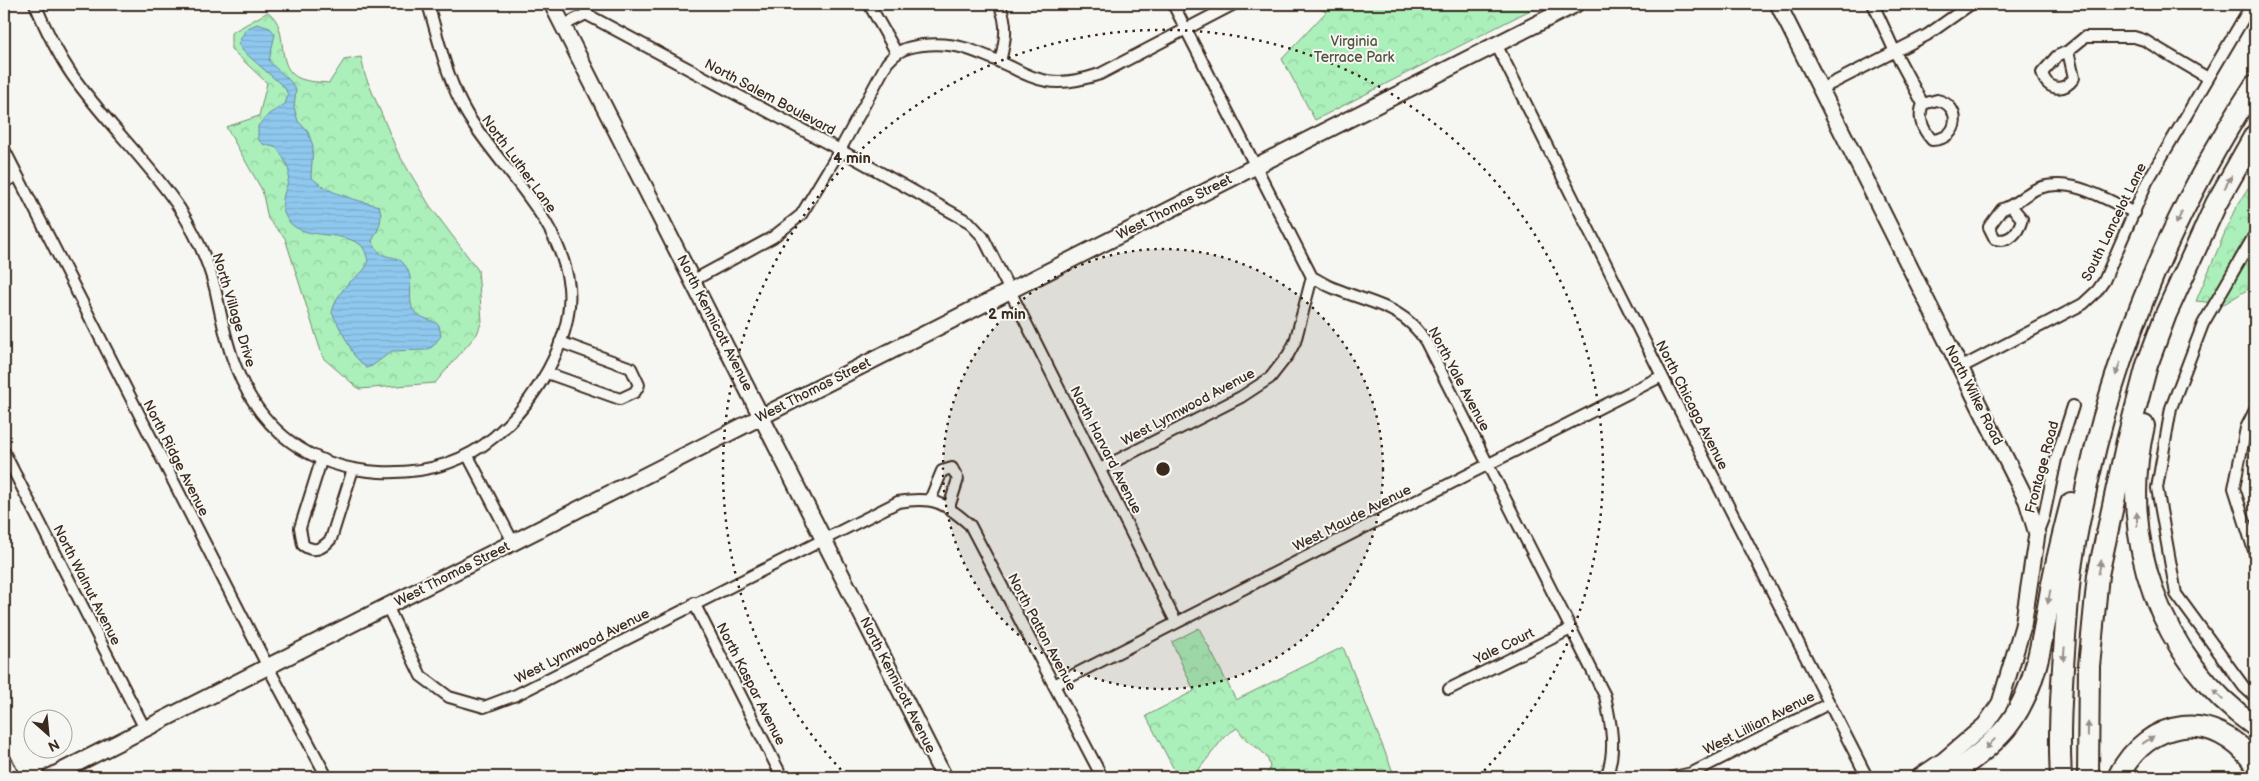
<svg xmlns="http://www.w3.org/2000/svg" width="2259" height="781" viewBox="0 0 2259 781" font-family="'Balsamiq Sans',sans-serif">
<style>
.park{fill:url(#park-crowns);stroke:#738c6c}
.water{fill:url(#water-rules);stroke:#6d899b}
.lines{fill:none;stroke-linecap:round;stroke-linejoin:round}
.street-casing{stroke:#3b2a1e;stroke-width:14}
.secondary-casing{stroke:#3b2a1e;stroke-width:19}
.highway-casing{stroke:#3b2a1e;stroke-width:24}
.street{stroke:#f6f6f2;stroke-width:10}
.secondary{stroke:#f6f6f2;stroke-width:15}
.highway{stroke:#f6f6f2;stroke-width:20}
.oneway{fill:#989088}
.ring{fill:none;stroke:#3b2a1e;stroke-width:2.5;stroke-dasharray:2.5 5}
.labels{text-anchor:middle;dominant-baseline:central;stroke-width:4;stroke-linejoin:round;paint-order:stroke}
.park-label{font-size:14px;fill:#51513d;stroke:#f6f6f2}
.street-label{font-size:14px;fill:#3b2a1e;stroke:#f6f6f2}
.centre{fill:#3b2a1e;stroke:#f6f6f2;stroke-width:2.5}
.ring-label{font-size:15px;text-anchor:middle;font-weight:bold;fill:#3b2a1e;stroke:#f6f6f2;stroke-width:4;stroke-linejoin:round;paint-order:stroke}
</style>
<defs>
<pattern id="park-crowns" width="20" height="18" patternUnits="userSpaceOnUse" patternTransform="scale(1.25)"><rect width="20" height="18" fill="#abefba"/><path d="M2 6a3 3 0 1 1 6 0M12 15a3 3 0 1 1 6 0" fill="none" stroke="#94cd9f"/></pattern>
<pattern id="water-rules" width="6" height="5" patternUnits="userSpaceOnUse" patternTransform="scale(1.25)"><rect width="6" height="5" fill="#8fc8ee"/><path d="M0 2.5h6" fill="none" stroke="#7caccc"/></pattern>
</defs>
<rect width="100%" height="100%" fill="#f6f6f2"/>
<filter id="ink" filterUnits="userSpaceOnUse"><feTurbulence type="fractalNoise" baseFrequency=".02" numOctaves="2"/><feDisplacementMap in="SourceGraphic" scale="10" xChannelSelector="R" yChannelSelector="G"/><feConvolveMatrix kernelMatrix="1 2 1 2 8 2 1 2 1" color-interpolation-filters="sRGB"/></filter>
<g filter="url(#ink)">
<g class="park">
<path d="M 1310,4 L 1534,4 L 1536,7 L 1315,120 L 1282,59 L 1326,12 Z"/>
<path d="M 268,12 C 292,29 272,68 301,79 C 309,82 320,82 329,83 L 344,60 L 361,57 L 365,75 L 398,153 L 430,206 L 478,270 L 482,321 L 477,334 L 435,383 L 359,389 L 323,358 L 285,238 L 268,219 L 262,190 L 226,127 L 259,116 L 267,83 L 231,49 L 231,33 Z"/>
<path d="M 2255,178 L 2255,285 L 2224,304 L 2196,301 L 2234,211 Z"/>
<path d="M 1199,628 L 1236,700 L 1343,647 L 1395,777 L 1268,777 L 1265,775 L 1270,769 C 1269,753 1259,750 1248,741 C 1243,738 1241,732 1237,728 L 1225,736 L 1193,777 L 1178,777 L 1146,716 L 1194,691 L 1172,642 Z"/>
</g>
<path class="water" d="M 257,24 L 270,28 L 275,34 L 269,61 C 278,72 290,77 296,90 L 294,107 L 298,121 L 308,132 L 313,146 L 311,177 C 328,194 356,200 379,206 C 384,219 378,230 372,241 C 382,264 393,251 404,264 C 417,279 405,302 415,312 C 420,318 433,320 439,325 L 441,336 L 432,347 L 426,350 L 392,351 L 372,366 L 366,368 L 354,355 L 332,313 C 334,303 339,294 346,286 C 354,276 373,270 366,254 C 365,251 363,247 361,245 C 338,229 301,241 287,219 C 277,201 287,192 289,175 C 290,166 281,155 277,148 L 263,144 L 258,139 L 258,126 L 269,114 L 285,104 L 288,95 L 285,88 L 243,51 L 238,44 L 246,29 Z"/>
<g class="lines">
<defs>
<g id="street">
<path d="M 35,4 C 45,28 57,53 72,75 C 105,122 148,161 180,209 C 195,233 208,261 215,288 C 221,314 225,340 235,365 C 260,431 310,468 379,472 C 421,474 462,464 494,437 C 533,404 574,341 569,287 C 561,218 501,170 467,114 C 447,80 439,41 428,4"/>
<path d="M 869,4 L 896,52"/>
<path d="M 999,4 C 1009,25 1005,41 1000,62"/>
<path d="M 1173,4 L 1312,277 C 1320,281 1327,286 1336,289 C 1372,304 1404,306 1426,342 L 1605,696 C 1611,723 1617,751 1606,777"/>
<path d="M 1873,4 L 1895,52 L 1923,104 C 1917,118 1923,130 1932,140 C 1961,139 1962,105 1937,100 L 1923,104"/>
<path d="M 564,25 L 586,14 L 840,150 L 969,222 L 983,237 L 1176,622"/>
<path d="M 1496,44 L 1662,376 L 1867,777"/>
<path d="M 2068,51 L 2074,78 C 2063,93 2047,90 2042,73 L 2057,56 L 2068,51 L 2085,37 L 2134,37 L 2144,40 L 2208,78"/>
<path d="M 1821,89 L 1927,35 L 1971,4"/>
<path d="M 4,149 L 268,667 L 327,777"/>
<path d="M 4,182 L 17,176"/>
<path d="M 2012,207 L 2022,219 C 2018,233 2010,243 1995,239 L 1989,227 L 2002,209 C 2016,206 2024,193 2039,188 C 2072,177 2105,199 2135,213"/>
<path d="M 2255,234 L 2203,324 L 2171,408 L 2157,488 L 2176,594 L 2244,687 L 2255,697"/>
<path d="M 694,280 L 773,237 L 801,215 L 840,150 L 887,63 C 898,50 906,47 923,45 C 958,41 980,53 1011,67 C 1022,73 1034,79 1047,81 C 1065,84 1082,80 1100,74 L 1234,4"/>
<path d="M 1960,368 L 2083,304 L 2097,291 L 2104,281 L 2147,182 L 2252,4"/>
<path d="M 547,373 L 620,399 L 635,392 L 639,385 L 631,368 L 560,342"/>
<path d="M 2255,410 L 2246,428 L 2234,488 L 2255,554"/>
<path d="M 4,452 L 145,729"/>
<path d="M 468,456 L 513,542"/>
<path d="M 321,461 L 300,528 L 303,545 C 314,553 322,549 331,539 L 353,469"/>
<path d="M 1100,469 L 1241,397 L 1270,378 L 1288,355 L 1295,342 L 1312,277"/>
<path d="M 930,500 L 942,471 L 952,468 L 958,479 L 949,507"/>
<path d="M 2037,534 L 2044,516 L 2056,459 L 2073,406"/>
<path d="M 694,603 L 782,777"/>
<path d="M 387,606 L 421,676 L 449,697 L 484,707 L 516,695 L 898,502 C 933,496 944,502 970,525 L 1102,777"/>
<path d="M 1054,685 L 1662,376"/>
<path d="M 1449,689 L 1571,629"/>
<path d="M 4,757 L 14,777"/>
<path d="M 1607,776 L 1623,777"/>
<path d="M 620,777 L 626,777"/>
<path d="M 1674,777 L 1692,773 L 1828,704"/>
</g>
<g id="secondary">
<path d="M 552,4 L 944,777"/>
<path d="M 1778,4 L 2027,501 L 2037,534 L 2023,626 L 2000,703 L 1985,725 L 1944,760 L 1919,777"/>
<path d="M 50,777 L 1576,4"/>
</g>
<g id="highway">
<path d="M 2144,426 C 2117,538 2160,660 2255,726"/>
<path d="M 1948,777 C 1969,762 1989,748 2006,728 C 2038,689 2043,632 2052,584 C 2057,557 2064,530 2071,503"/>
<path d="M 2061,777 C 2058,730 2062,684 2065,637 C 2067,615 2068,592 2071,569 C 2075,538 2082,507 2089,476 C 2120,336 2177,205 2255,85"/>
<path d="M 2088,777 L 2089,666 L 2098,575 L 2127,441 L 2147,365 L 2166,314 L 2216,204 L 2255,135"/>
<path d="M 2118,777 C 2148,717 2215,708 2255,764"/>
</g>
</defs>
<use href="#street" class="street-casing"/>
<use href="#secondary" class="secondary-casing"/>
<use href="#highway" class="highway-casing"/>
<use href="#street" class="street"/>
<use href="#secondary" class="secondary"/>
<use href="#highway" class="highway"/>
</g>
<defs><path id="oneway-solid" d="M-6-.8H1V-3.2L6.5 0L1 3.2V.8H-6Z" transform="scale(1.25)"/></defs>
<g class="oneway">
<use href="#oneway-solid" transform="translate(2228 182) rotate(-61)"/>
<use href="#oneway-solid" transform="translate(2179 218) rotate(117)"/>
<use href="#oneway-solid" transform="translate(2118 369) rotate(110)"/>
<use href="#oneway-solid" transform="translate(2137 519) rotate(-92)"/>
<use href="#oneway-solid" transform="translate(2100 567) rotate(-78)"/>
<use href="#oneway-solid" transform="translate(2049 597) rotate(101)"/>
<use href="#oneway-solid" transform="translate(2064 654) rotate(95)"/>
<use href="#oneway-solid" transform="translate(2218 695) rotate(-134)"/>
<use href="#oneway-solid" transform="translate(2088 729) rotate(-89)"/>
<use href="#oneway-solid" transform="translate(2148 740) rotate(-33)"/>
<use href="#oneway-solid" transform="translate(1990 744) rotate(134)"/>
</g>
</g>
<circle cx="1163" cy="469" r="220" fill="#3b2a1e" fill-opacity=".12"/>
<g class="ring">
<circle cx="1163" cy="469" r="220"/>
<path d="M846 775A440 440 0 1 1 1480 775"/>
</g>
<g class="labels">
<g class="park-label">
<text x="1354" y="41">Virginia<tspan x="1354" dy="16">Terrace Park</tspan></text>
</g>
<g class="street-label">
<text transform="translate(770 97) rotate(28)">North Salem Boulevard</text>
<text transform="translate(519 164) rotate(54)">North Luther Lane</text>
<text transform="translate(1174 207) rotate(-27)">West Thomas Street</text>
<text transform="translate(2114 222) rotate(-64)">South Lancelot Lane</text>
<text transform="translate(234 310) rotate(73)">North Village Drive</text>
<text transform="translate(715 323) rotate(63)">North Kennicott Avenue</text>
<text transform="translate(1459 379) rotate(62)">North Yale Avenue</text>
<text transform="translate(813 390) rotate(-27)">West Thomas Street</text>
<text transform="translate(1974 395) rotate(63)">North Wilke Road</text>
<text transform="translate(1692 405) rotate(63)">North Chicago Avenue</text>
<text transform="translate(1188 407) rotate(-28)">West Lynnwood Avenue</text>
<text transform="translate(1106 450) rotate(63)">North Harvard Avenue</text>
<text transform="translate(176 458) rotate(63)">North Ridge Avenue</text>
<text transform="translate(2042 467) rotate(-75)">Frontage Road</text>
<text transform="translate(1352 518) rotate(-27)">West Maude Avenue</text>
<text transform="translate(452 574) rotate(-27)">West Thomas Street</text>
<text transform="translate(87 585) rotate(63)">North Walnut Avenue</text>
<text transform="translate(1042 632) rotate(62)">North Patton Avenue</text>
<text transform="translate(582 646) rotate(-27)">West Lynnwood Avenue</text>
<text transform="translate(1504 646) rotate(-26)">Yale Court</text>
<text transform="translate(751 684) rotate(63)">North Kaspar Avenue</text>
<text transform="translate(898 685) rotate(63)">North Kennicott Avenue</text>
<text transform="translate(1759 723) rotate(-27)">West Lillian Avenue</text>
</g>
</g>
<circle cx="1163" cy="469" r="8" class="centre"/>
<g class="ring-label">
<text x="852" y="163">4 min</text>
<text x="1007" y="319">2 min</text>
</g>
<rect width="2259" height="781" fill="none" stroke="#f6f6f2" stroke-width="20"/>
<rect x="10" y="10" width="2239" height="761" fill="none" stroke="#3b2a1e" stroke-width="2" filter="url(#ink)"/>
<g transform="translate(48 734) rotate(153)"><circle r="24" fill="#f6f6f2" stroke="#aba49d"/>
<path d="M0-4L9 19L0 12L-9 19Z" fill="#3b2a1e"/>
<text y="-8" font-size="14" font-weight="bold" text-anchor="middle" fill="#3b2a1e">N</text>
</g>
</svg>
